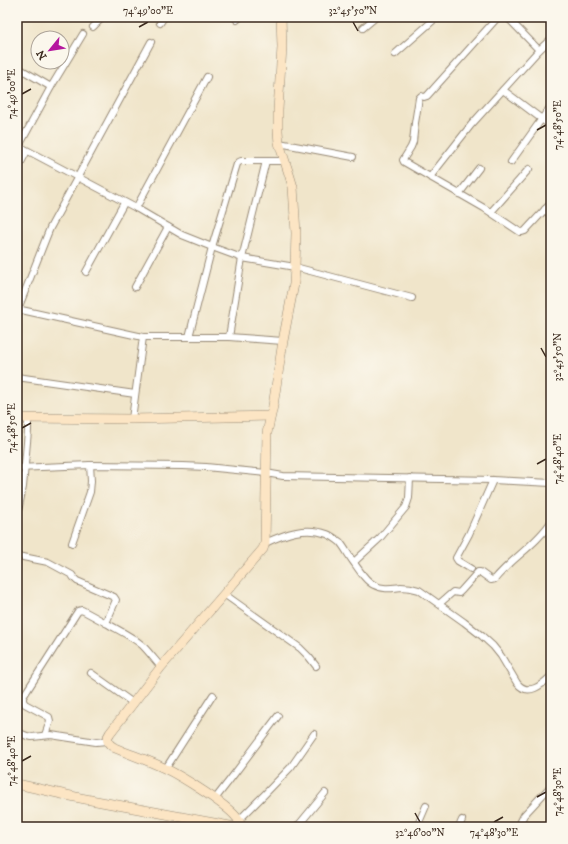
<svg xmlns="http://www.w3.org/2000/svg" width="568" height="844" viewBox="0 0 568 844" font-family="'IM FELL DW Pica',serif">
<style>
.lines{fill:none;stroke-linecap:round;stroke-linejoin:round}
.street-casing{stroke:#968874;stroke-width:8}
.secondary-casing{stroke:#968874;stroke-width:10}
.street{stroke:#fff;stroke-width:6}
.secondary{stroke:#fce5c4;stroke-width:9}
.ticks{fill:none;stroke:#3b2a1e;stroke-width:1.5}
.neatline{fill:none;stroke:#3b2a1e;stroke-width:1.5}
.ticks-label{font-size:10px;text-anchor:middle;fill:#3b2a1e}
</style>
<rect width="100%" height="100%" fill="#fbf7ec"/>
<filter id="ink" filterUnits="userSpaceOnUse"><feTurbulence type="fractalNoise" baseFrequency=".025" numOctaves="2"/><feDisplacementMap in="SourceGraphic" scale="8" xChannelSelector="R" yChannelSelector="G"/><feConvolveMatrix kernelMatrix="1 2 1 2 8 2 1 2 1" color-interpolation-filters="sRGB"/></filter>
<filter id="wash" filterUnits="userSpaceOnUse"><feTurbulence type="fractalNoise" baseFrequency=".012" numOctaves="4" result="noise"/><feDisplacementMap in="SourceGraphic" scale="16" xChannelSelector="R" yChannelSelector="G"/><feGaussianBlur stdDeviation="0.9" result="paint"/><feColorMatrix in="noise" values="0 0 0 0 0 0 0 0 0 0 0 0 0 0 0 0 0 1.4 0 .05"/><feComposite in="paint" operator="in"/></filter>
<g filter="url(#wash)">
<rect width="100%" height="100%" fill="#f0e5ca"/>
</g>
<g filter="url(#ink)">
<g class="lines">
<defs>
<g id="street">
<path d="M 498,17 L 427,96 L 424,97 L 421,96 L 419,98 L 415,123 L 413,142 L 411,147 L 403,160 L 404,162 L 484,208 L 520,232 L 522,232 L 525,231 L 551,203"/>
<path d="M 507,17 L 539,50"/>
<path d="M 237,20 L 240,17"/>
<path d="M 160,23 L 164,17"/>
<path d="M 93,27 L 103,17"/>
<path d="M 363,28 L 376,17"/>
<path d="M 395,54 L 437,17"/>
<path d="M 17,67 L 51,87"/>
<path d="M 503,90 L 551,126"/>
<path d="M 279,143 L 353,157"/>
<path d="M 17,145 L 136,208 L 182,235 L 212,247 L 242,258 L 295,267 L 412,298"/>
<path d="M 19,146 L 51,87 L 83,34"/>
<path d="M 511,162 L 551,106"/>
<path d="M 17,170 L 27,151"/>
<path d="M 430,177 L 471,125 L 539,50 L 551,39"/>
<path d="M 459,194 L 479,168"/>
<path d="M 136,208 L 207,77"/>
<path d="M 545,209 L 551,216"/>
<path d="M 491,212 L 529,169"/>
<path d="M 86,272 L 124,203"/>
<path d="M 135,287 L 168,227"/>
<path d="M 17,309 L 143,337 L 229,337 L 283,341"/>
<path d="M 18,309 L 50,228 L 151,42"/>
<path d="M 189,337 L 212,247 L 237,164 L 239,162 L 241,161 L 285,161"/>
<path d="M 229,337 L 242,258 L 266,161"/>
<path d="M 17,377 L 135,394"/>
<path d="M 132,419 L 143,337"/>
<path d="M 17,468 L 90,465 L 183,466 L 206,467 L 266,473 L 283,476 L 493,480 L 551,483"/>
<path d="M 17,516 L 23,487 L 28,431 L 28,418"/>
<path d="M 72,543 L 90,492 L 91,481 L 90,465"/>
<path d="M 265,543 C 285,534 305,526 327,534 C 332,536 336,539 340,542 C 344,547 348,554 352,560 C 358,568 365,581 374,585 C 383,590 392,588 401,587 C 408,587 413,588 419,590 L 464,622 L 482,636 L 493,646 L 501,656 L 517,683 C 528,697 542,685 551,676"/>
<path d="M 23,557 L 48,562 L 72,575 L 74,578 L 77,581 L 114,597 L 116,600 L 106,623 C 118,630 131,636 142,645 C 149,652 155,660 161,667"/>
<path d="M 354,562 L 380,538 L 406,507 L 409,498 L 410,478"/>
<path d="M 471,569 L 458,561 L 456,558 L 469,534 L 493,480"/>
<path d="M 224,594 L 300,648 L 309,657 L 316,666"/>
<path d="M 17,596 L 17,601"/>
<path d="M 439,604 L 453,592 L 459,593 L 461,591 L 478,572 L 480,572 L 491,580 L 495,579 C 512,558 536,545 551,522"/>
<path d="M 91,673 L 133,703"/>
<path d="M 17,732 L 27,736 L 32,737 L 51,735 L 96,742 L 107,741"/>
<path d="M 45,735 L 50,721 L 49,717 L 25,704 L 23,701 L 23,697 L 78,611 L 82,610 L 106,623"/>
<path d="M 166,768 L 213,695"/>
<path d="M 215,799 L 229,781 L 278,716"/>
<path d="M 239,820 L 264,795 L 291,767 L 314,734"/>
<path d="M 297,827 L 325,793"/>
<path d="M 417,827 L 426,806"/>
<path d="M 459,827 L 462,820"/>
<path d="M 520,827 L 521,821 L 524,815 L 551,786"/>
</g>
<g id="secondary">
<path d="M 17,418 L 132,419 L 270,416"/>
<path d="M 17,784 L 80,798 L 235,827"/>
<path d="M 241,827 C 240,824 240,823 239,821 C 232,807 179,775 164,768 C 148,760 131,755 115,748 C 108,744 105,740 110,733 L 161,667 L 263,549 L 265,543 L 267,433 L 273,406 L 283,341 L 294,284 L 295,267 L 296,233 L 293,187 L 290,177 L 279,143 L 278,131 L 278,110 L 282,47 L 281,17"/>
</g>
</defs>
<use href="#street" class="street-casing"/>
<use href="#secondary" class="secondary-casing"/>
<use href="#street" class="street"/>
<use href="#secondary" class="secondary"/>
</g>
</g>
<path class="ticks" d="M 353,22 L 358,31M 139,27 L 148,22M 22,94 L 31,89M 537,130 L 546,125M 541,348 L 546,357M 22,428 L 31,423M 537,464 L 546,459M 22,761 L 31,756M 537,797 L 546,792M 415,813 L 420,822M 494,822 L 503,817"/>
<rect width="568" height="844" fill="none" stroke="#fbf7ec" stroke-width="44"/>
<g transform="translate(50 50) rotate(240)"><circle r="19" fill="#fbf7ec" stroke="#aea59a"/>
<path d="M0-3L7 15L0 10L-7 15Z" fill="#b5179e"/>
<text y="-6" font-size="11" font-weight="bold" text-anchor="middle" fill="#3b2a1e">N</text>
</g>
<rect x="22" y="22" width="524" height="800" class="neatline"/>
<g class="ticks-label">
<text x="148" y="14">74°49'00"E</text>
<text x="353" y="14">32°45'50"N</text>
<text transform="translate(11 94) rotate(-90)" y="4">74°49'00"E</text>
<text transform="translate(557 125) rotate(-90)" y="4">74°48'50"E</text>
<text transform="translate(557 357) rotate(-90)" y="4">32°45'50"N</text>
<text transform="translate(11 428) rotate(-90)" y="4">74°48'50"E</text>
<text transform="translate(557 459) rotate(-90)" y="4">74°48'40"E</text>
<text transform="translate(11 761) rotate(-90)" y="4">74°48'40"E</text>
<text transform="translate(557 792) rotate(-90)" y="4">74°48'30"E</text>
<text x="420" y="836">32°46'00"N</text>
<text x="494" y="836">74°48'30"E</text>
</g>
</svg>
